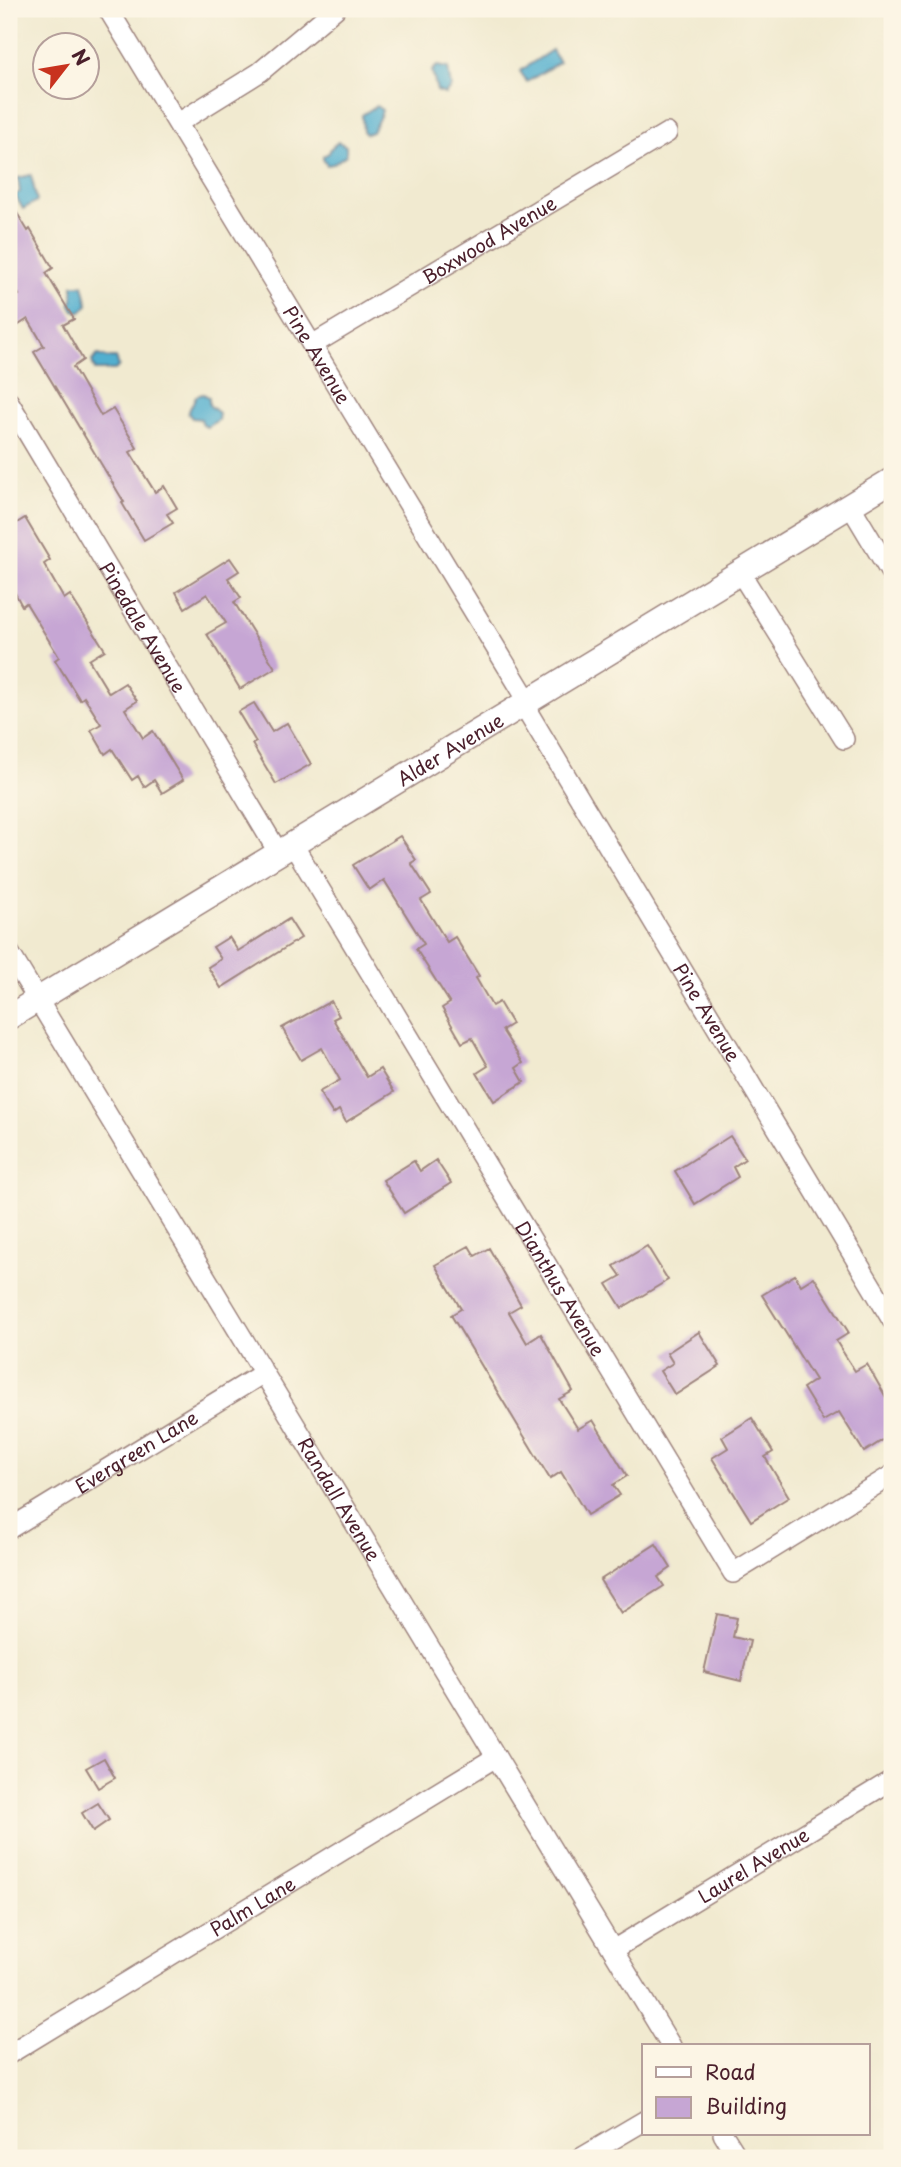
<svg xmlns="http://www.w3.org/2000/svg" width="901" height="2167" viewBox="0 0 901 2167" font-family="'Playpen Sans',sans-serif">
<style>
.water{fill:#51afcf;stroke:#4e677d;stroke-width:2}
.building{fill:#c6a6d4}
.lines{fill:none;stroke-linecap:round;stroke-linejoin:round}
.minor-casing{stroke:#9e847e;stroke-width:22}
.major-casing{stroke:#9e847e;stroke-width:27}
.minor{stroke:#fff;stroke-width:19}
.major{stroke:#fff;stroke-width:24}
.labels{text-anchor:middle;dominant-baseline:central;stroke-width:7;stroke-linejoin:round;paint-order:stroke}
.street-label{font-size:19px;fill:#4a1f2b;stroke:#fcf5e5}
</style>
<rect width="100%" height="100%" fill="#fcf5e5"/>
<filter id="ink" filterUnits="userSpaceOnUse"><feTurbulence type="fractalNoise" baseFrequency=".0143" numOctaves="2"/><feDisplacementMap in="SourceGraphic" scale="14" xChannelSelector="R" yChannelSelector="G"/><feConvolveMatrix kernelMatrix="1 2 1 2 8 2 1 2 1" color-interpolation-filters="sRGB"/></filter>
<filter id="wash" filterUnits="userSpaceOnUse"><feTurbulence type="fractalNoise" baseFrequency=".00686" numOctaves="4" result="noise"/><feDisplacementMap in="SourceGraphic" scale="28" xChannelSelector="R" yChannelSelector="G"/><feGaussianBlur stdDeviation="1.57" result="paint"/><feColorMatrix in="noise" values="0 0 0 0 0 0 0 0 0 0 0 0 0 0 0 0 0 1.4 0 .05"/><feComposite in="paint" operator="in"/></filter>
<g filter="url(#wash)">
<rect width="100%" height="100%" fill="#f1ead0"/>
<g class="water">
<path d="M 552,50 L 559,62 L 527,82 L 520,71 Z"/>
<path d="M 437,66 L 448,68 L 451,87 L 445,94 L 437,91 L 432,71 Z"/>
<path d="M 376,106 L 382,110 C 382,113 374,128 372,132 L 366,134 L 363,131 L 362,115 Z"/>
<path d="M 338,142 L 346,146 L 346,155 L 333,164 L 327,165 L 323,159 L 323,156 L 329,153 L 331,148 Z"/>
<path d="M 31,175 L 37,201 L 23,209 L 15,195 L 20,192 L 18,178 Z"/>
<path d="M 73,285 L 83,285 L 88,305 L 81,312 L 73,310 L 70,303 L 73,301 Z"/>
<path d="M 98,355 L 107,358 L 116,358 L 119,366 L 115,370 L 95,370 L 92,361 Z"/>
<path d="M 203,394 L 209,397 L 209,405 L 219,413 L 218,420 L 207,427 L 203,425 L 201,419 L 192,418 L 188,413 L 196,396 Z"/>
</g>
<g id="blocks">
<g class="building">
<path d="M 9,200 L 28,231 L 30,229 L 53,268 L 46,273 L 74,319 L 63,325 L 83,360 L 73,367 L 101,416 L 113,409 L 137,448 L 130,452 L 155,492 L 164,486 L 177,508 L 167,514 L 173,523 L 144,540 L 122,503 L 124,502 L 34,352 L 44,346 L 28,319 L 14,328 L 9,319 L 9,301 L 19,295 L 9,277 Z"/>
<path d="M 25,518 L 50,560 L 44,564 L 64,599 L 70,595 L 105,650 L 89,660 L 109,693 L 125,683 L 137,701 L 125,709 L 143,738 L 153,731 L 183,780 L 162,793 L 154,780 L 144,787 L 138,776 L 132,780 L 112,749 L 105,754 L 91,730 L 101,724 L 84,697 L 80,700 L 55,660 L 59,657 L 26,603 L 22,606 L 9,582 L 9,528 Z"/>
<path d="M 230,558 L 239,571 L 228,578 L 241,598 L 234,602 L 275,668 L 240,689 L 207,634 L 226,623 L 207,594 L 185,608 L 176,592 Z"/>
<path d="M 254,703 L 272,732 L 287,723 L 311,764 L 276,784 L 252,744 L 256,742 L 238,712 Z"/>
<path d="M 400,836 L 416,860 L 411,863 L 431,894 L 421,900 L 447,942 L 455,937 L 479,976 L 476,978 L 492,1006 L 499,1002 L 512,1024 L 502,1030 L 523,1063 L 516,1068 L 524,1082 L 494,1101 L 477,1073 L 488,1066 L 472,1038 L 462,1043 L 442,1008 L 450,1003 L 416,949 L 424,944 L 384,880 L 369,890 L 353,865 Z"/>
<path d="M 289,919 L 301,938 L 221,988 L 208,967 L 221,959 L 213,947 L 229,937 L 238,951 Z"/>
<path d="M 331,1001 L 339,1016 L 333,1019 L 367,1077 L 380,1069 L 394,1092 L 346,1122 L 339,1110 L 333,1114 L 319,1092 L 340,1080 L 322,1048 L 301,1060 L 282,1028 Z"/>
<path d="M 730,1136 L 745,1159 L 733,1167 L 738,1177 L 695,1204 L 675,1171 Z"/>
<path d="M 436,1160 L 451,1183 L 404,1213 L 383,1180 L 414,1161 L 420,1171 Z"/>
<path d="M 469,1246 L 475,1256 L 489,1248 L 521,1305 L 509,1312 L 527,1343 L 541,1334 L 573,1391 L 559,1399 L 578,1429 L 593,1420 L 627,1476 L 613,1485 L 620,1495 L 587,1515 L 561,1472 L 550,1479 L 451,1315 L 461,1309 L 435,1265 Z"/>
<path d="M 647,1246 L 668,1280 L 622,1308 L 607,1284 L 621,1276 L 614,1266 Z"/>
<path d="M 795,1275 L 801,1285 L 814,1277 L 849,1333 L 836,1341 L 855,1371 L 867,1364 L 887,1399 L 892,1396 L 892,1434 L 864,1452 L 839,1412 L 823,1421 L 803,1388 L 815,1380 L 762,1295 Z"/>
<path d="M 699,1332 L 720,1366 L 675,1395 L 660,1371 L 673,1363 L 667,1353 Z"/>
<path d="M 752,1418 L 773,1452 L 765,1457 L 789,1497 L 751,1521 L 712,1458 L 728,1448 L 722,1437 Z"/>
<path d="M 656,1544 L 671,1568 L 658,1577 L 664,1586 L 621,1613 L 600,1580 Z"/>
<path d="M 717,1614 L 737,1618 L 733,1637 L 750,1641 L 741,1681 L 704,1672 Z"/>
<path d="M 104,1758 L 115,1778 L 98,1788 L 86,1768 Z"/>
<path d="M 98,1803 L 109,1820 L 93,1831 L 82,1813 Z"/>
</g>
</g>
</g>
<g filter="url(#ink)">
<use href="#blocks" fill-opacity="0" stroke="#9e847e" stroke-width="2"/>
<g class="lines">
<defs>
<g id="minor">
<path id="s1" d="M 108,9 L 528,701"/>
<path d="M 178,123 L 260,72 L 335,9"/>
<path id="s2" d="M 312,345 L 667,133"/>
<path id="s3" d="M 9,402 L 278,852"/>
<path d="M 850,505 L 892,575"/>
<path d="M 740,572 L 844,739"/>
<path id="s4" d="M 523,704 L 892,1320"/>
<path id="s5" d="M 292,843 L 733,1573 L 892,1475"/>
<path id="s6" d="M 9,952 L 671,2046"/>
<path id="s7" d="M 9,1529 L 262,1374"/>
<path id="s8" d="M 613,1950 L 892,1780"/>
<path id="s9" d="M 9,2054 L 496,1757"/>
<path d="M 723,2134 L 738,2158"/>
<path d="M 581,2158 L 644,2121"/>
</g>
<g id="major">
<path id="s10" d="M 9,1017 L 892,480"/>
</g>
</defs>
<use href="#minor" class="minor-casing"/>
<use href="#major" class="major-casing"/>
<use href="#minor" class="minor"/>
<use href="#major" class="major"/>
</g>
</g>
<g class="labels">
<g class="street-label">
<text stroke="none"><textPath href="#s2" startOffset="206">Boxwood Avenue</textPath></text>
<text stroke="none"><textPath href="#s1" startOffset="404">Pine Avenue</textPath></text>
<text stroke="none"><textPath href="#s3" startOffset="262">Pinedale Avenue</textPath></text>
<text stroke="none"><textPath href="#s10" startOffset="516">Alder Avenue</textPath></text>
<text stroke="none"><textPath href="#s4" startOffset="359">Pine Avenue</textPath></text>
<text stroke="none"><textPath href="#s5" startOffset="520">Dianthus Avenue</textPath></text>
<text stroke="none"><textPath href="#s7" startOffset="149">Evergreen Lane</textPath></text>
<text stroke="none"><textPath href="#s6" startOffset="639">Randall Avenue</textPath></text>
<text stroke="none"><textPath href="#s8" startOffset="164">Laurel Avenue</textPath></text>
<text stroke="none"><textPath href="#s9" startOffset="285">Palm Lane</textPath></text>
</g>
</g>
<rect width="901" height="2167" fill="none" stroke="#fcf5e5" stroke-width="35"/>
<rect x="642" y="2044" width="228" height="91" fill="#fcf5e5" stroke="#b59f9b" stroke-width="2"/>
<rect x="656" y="2067" width="35" height="10" fill="#ffffff" stroke="#b59f9b" stroke-width="2"/>
<text x="705" y="2080" font-size="21" fill="#4a1f2b">Road</text>
<rect x="656" y="2097" width="35" height="21" fill="#c6a6d4" stroke="#b59f9b" stroke-width="2"/>
<text x="705" y="2114" font-size="21" fill="#4a1f2b">Building</text>
<g transform="translate(66 66) rotate(59)"><circle r="33" fill="#fcf5e5" stroke="#b59f9b" stroke-width="2"/>
<path d="M0-5L12 26L0 18L-12 26Z" fill="#c8321e"/>
<text y="-10" font-size="19" font-weight="bold" text-anchor="middle" fill="#4a1f2b">N</text>
</g>
</svg>
